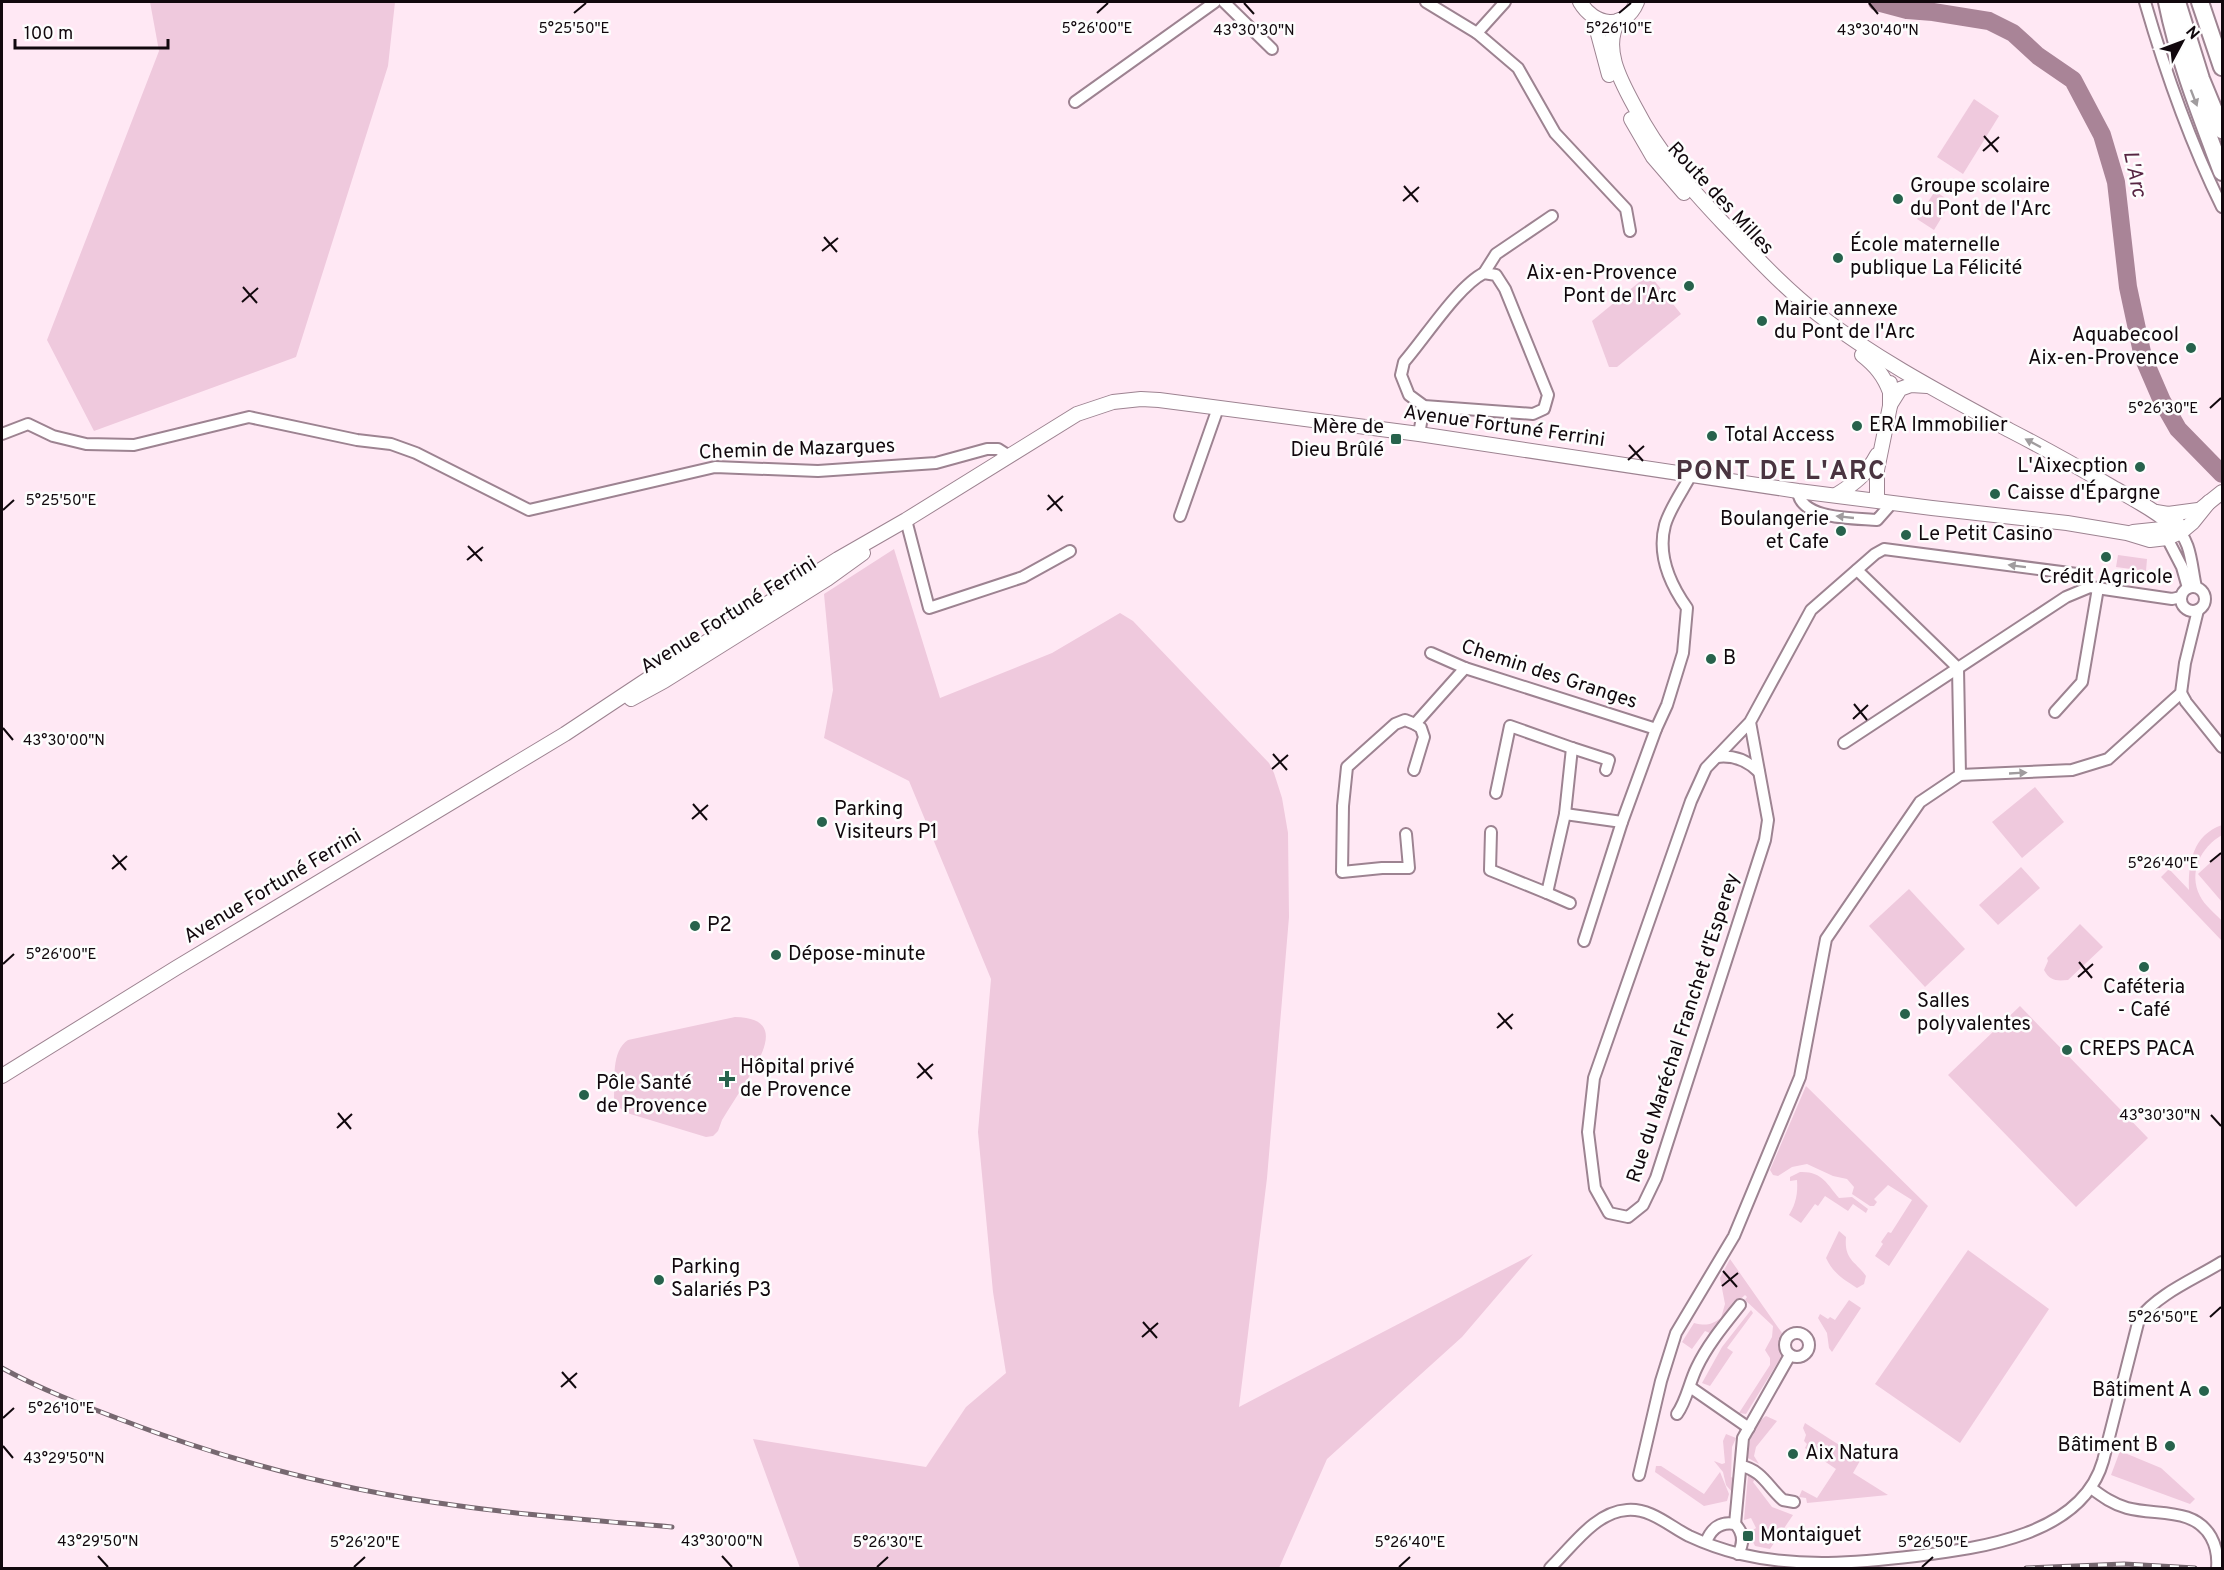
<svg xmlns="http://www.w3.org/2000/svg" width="2224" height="1570" viewBox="0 0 2224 1570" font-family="Overpass,sans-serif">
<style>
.green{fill:#efc9dd}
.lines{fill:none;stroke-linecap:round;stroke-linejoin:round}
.river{stroke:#a98497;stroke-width:18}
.minor-casing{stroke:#9d8391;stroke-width:14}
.major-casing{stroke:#9d8391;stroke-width:16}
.highway-casing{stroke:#9d8391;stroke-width:20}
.minor{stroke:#fff;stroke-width:10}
.major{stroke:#fff;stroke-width:14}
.highway{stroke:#fff;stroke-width:16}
.rail-casing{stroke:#776870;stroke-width:5}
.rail{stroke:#fdfdfd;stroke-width:3;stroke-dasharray:9;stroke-linecap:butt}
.oneway{fill:#a09c9e}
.ticks{fill:none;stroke:#11080d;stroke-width:2}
.poi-dot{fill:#27624c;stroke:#fdfdfd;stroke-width:2}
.labels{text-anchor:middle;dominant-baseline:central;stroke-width:5;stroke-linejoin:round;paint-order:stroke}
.poi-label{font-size:20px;fill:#11080d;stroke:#fdfdfd;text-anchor:start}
.street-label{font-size:20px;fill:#11080d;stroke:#fdfdfd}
.water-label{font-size:21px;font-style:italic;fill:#572643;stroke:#fdfdfd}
.district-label{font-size:26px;font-weight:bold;letter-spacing:1.5px;fill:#4a3440;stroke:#fdfdfd}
.ticks-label{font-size:15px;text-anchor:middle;fill:#11080d;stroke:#fdfdfd;stroke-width:5;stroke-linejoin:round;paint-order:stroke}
</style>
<rect width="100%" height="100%" fill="#ffe8f4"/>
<g class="green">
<path d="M 150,2 L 395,2 L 388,66 L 296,357 L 94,431 L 47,340 L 159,51 Z"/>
<path d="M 1974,99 L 1999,116 L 1963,174 L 1937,157 Z"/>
<path d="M 1935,191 L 1951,202 L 1934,230 L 1917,219 Z"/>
<path d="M 1649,274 L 1681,314 L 1617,367 L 1609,367 L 1592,321 Z"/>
<path d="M 894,549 L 940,698 L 1052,653 L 1120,613 L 1133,621 L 1269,763 L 1274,773 L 1282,798 L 1288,833 L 1289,917 L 1267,1178 L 1239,1407 L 1533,1254 L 1462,1337 L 1327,1459 L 1279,1568 L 800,1568 L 753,1439 L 926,1467 L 966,1407 L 1006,1373 L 993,1292 L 978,1132 L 991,979 L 909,781 L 824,738 L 833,690 L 824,594 Z"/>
<path d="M 2118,555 L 2147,559 L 2146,571 L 2116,567 Z"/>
<path d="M 2035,787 L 2064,822 L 2022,858 L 1992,822 Z"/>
<path d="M 2222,825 L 2222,835 C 2201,847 2188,872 2200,896 C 2204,905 2216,914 2222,921 L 2222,941 L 2161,877 L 2169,869 L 2189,890 C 2188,863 2193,835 2222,825 Z"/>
<path d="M 2222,852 L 2222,902 L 2198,874 Z"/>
<path d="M 2021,867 L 2040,888 L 1998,925 L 1979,905 Z"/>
<path d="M 1909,889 L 1965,949 L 1925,987 L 1869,926 Z"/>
<path d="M 2080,924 L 2103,947 L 2068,980 C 2056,981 2050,981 2044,970 L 2048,961 L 2047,958 Z"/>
<path d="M 2020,1006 L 2148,1138 L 2076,1207 L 1948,1075 Z"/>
<path d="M 735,1017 C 785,1018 763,1054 747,1080 C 739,1093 730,1107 722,1120 L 718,1131 L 713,1136 L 706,1137 L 627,1113 L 617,1106 L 614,1099 C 615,1080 611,1051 628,1040 Z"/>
<path d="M 1806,1086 L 1928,1206 L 1889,1266 L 1875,1256 L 1883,1244 L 1881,1242 L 1888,1232 L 1891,1233 L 1912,1200 L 1888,1185 L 1874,1199 L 1877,1202 L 1874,1206 L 1870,1206 L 1852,1194 L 1854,1187 L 1847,1179 L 1833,1176 L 1807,1164 L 1792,1167 L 1778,1176 L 1773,1175 L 1770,1170 Z"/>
<path d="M 1800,1172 C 1822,1171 1827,1184 1839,1198 L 1852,1197 L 1868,1209 L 1866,1213 L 1853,1204 L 1848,1211 L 1825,1196 L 1818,1206 L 1815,1204 L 1801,1223 L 1789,1215 C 1796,1204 1798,1193 1797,1180 L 1790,1181 L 1790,1177 Z"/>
<path d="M 1839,1231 L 1846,1237 C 1844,1260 1855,1261 1866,1276 L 1864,1284 L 1857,1288 C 1843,1279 1833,1273 1826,1258 Z"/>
<path d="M 1968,1250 L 2049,1309 L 1960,1443 L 1875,1384 Z"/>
<path d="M 1730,1259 L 1782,1333 L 1779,1342 L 1781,1357 L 1746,1414 L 1739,1413 L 1770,1365 L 1770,1358 L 1765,1350 L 1772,1337 L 1773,1326 L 1745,1300 L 1747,1297 L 1745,1295 L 1736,1303 L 1712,1334 L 1705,1331 L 1692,1349 L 1682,1342 L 1694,1323 C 1706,1326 1711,1325 1721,1318 L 1725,1304 L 1720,1278 Z"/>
<path d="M 1849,1300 L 1861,1308 L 1832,1352 L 1829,1348 L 1827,1333 L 1818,1318 L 1820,1314 L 1828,1319 L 1830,1317 L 1835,1320 Z"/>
<path d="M 1751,1310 L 1753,1313 L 1727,1348 L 1733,1352 L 1710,1386 L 1702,1383 L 1722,1347 Z"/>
<path d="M 1766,1416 L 1777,1421 L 1756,1447 L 1754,1456 L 1759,1464 L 1748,1458 C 1747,1444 1754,1423 1766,1416 Z"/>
<path d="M 1805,1423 L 1861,1459 L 1853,1473 L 1888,1495 L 1807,1503 L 1806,1498 L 1799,1497 L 1802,1490 L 1817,1498 L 1836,1469 L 1805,1448 L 1807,1444 L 1804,1441 L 1806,1435 L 1803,1428 Z"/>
<path d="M 1726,1434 L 1736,1438 L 1732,1447 L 1731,1477 L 1735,1479 L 1732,1492 L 1726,1485 L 1723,1472 L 1714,1461 L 1722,1464 L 1725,1463 L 1723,1441 Z"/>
<path d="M 2120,1451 L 2161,1468 L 2195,1499 L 2190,1504 L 2111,1475 Z"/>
<path d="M 1656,1466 L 1661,1466 L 1704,1494 L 1720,1472 L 1729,1494 L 1727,1501 L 1704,1506 L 1655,1472 Z"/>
<path d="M 1750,1474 L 1757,1476 L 1753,1482 L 1772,1507 L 1793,1515 L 1770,1549 L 1755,1546 L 1751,1538 L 1755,1536 L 1753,1530 L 1756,1528 L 1751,1518 L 1744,1520 L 1748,1476 Z"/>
</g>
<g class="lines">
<path class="river" d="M 1877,2 L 1907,10 L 1933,12 L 1989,21 L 2013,33 L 2038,56 L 2073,80 L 2102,135 L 2116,182 L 2128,287 L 2143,357 L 2162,401 L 2178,429 L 2222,474"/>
<defs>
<g id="minor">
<path d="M 1224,2 L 1272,49"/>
<path d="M 1426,2 L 1477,33"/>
<path d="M 1505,2 L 1477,33 L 1518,68 L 1555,133 L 1626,209 L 1630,231"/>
<path d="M 2145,2 C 2165,71 2190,142 2222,207"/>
<path d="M 1075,102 L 1215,2"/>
<path d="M 1484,273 L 1496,275 L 1505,289 L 1548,395 L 1544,409 L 1533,414 L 1424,406 L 1409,395 L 1401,375 L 1404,362 C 1425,338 1458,286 1484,273 Z"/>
<path d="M 1484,273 L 1496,254 L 1552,216"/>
<path d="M 2,434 L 28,424 L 53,436 L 86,444 L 134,445 L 249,417 L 357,440 L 391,444 L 416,453 L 529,510 L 715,467 L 818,471 L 936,463 L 987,449 L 998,449 L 1009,456"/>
<path d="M 1419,434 L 1424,406"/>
<path d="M 1798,491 C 1800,520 1855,518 1877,520 L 1892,503"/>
<path d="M 1180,516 L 1218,408"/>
<path d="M 906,520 L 929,608 L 1023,577 L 1070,551"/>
<path d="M 1857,570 L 1958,668 L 1960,775"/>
<circle cx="2193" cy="599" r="12"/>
<path d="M 2188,588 L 2182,567 L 2167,538 L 2168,531 L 2173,526 C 2192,539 2191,566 2196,587"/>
<path d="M 1431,653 L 1465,668 L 1656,729"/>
<path d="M 2181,693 L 2186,702 L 2222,747"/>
<path d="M 2055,712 L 2082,682 L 2098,588"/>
<path d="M 1750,722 L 1768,820 L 1765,840 L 1656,1178 L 1643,1205 L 1628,1217 L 1609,1213 L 1595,1188 L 1588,1132 L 1594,1078 L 1691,801 L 1706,768 L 1750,722 L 1811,610 L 1875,554 L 1884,549 L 2077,574 L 2090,587 L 2172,599 L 2181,597"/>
<path d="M 1844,743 L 2066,597 L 2090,587"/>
<path d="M 1572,748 L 1609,760 L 1606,770"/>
<path d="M 1717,757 C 1734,755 1747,760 1759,772"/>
<path d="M 1414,770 L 1424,737 L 1421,728 L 1415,724"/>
<path d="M 1496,793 L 1510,726 L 1572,748 L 1565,814"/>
<path d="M 1491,832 L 1490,870 L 1547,893 L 1565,814 L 1622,822"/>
<path d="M 1406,834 L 1409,868 L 1382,868 L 1342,872 L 1343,806 L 1347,767 L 1395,724 L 1405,720 L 1415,724 L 1465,668"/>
<path d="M 1547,893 L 1570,903"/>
<path d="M 1584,941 L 1622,822 L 1656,729 L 1667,705 L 1683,653 L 1687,608 C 1670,584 1657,555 1665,525 C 1670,508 1683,490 1691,475"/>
<circle cx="1797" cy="1345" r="12"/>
<path d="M 1690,1387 L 1749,1428"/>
<path d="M 1677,1414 C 1687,1400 1689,1383 1697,1367 C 1708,1344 1725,1324 1740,1305"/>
<path d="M 1741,1466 C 1762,1470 1768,1487 1783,1500 L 1794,1502"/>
<path d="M 1639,1475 L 1661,1381 L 1676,1333 L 1734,1236 L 1800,1077 L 1826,939 L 1920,802 L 1960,775 L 2072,770 L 2108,759 L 2181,693 L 2185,663 L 2198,610"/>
<path d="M 2091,1488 C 2103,1497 2113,1504 2127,1508 C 2157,1516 2194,1507 2211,1537 C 2217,1548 2218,1557 2217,1568"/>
<path d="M 1735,1524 L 1743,1438 L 1790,1355"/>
<path d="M 1706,1542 C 1711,1529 1720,1521 1735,1524 C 1744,1533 1744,1543 1738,1554"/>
<path d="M 1550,1568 C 1572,1547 1595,1512 1627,1510 C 1651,1508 1669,1526 1689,1536 C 1704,1543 1724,1550 1740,1554 C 1799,1568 1857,1563 1916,1556 C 1981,1548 2082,1535 2103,1461 L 2139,1319 C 2159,1293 2195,1279 2222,1262"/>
</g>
<g id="major">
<path d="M 1580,2 C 1594,26 1625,31 1637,2"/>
<path d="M 1594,19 L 1609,75"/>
<path d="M 1619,20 C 1601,48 1622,83 1636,109 C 1658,152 1690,188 1724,224 C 1754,255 1784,288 1819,315 C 1878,360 1943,394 2009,430 C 2044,448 2078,467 2112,487 C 2133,499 2155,510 2173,526"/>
<path d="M 1631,119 L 1653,157 L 1684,193"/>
<path d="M 1862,355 C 1876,366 1884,376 1890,392"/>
<path d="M 1890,405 L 1900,389 L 1911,385 L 1927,386"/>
<path d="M 1836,495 C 1854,484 1867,474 1877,455"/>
<path d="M 1877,500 L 1877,470 L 1890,406 L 1890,383"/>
<path d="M 2202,508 L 2222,492"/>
<path d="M 2156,512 L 2168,514 L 2198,510"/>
<path d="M 2133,532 L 2162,529 L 2178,524"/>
<path d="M 631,699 L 664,681 L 827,579 L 863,553"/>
<path d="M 2,1076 L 176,968 L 565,734 L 651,677 L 838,559 L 906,520 L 1077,414 L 1113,402 L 1141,399 L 1159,400 L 1419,434 L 1798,491 L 1932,508 L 2067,523 L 2127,533 L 2150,540 L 2167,538 L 2181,532 L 2193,522 L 2209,502"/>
</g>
<g id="highway">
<path d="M 2167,2 C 2179,61 2201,116 2222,172"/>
<path d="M 2177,2 L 2201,79 L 2222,130"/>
<path d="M 2200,2 L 2222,67"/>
</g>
</defs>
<use href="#minor" class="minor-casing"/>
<use href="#major" class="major-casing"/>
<use href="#highway" class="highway-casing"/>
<use href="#minor" class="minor"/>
<use href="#major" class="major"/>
<use href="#highway" class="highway"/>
<defs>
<g id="rail">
<path d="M 2,1368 C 40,1389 82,1405 122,1420 C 231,1462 345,1491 460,1506 C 531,1516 602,1521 672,1527"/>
<path d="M 2026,1568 L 2124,1564 L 2195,1568"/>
</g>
</defs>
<use href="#rail" class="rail-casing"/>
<use href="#rail" class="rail"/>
</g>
<defs><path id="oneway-solid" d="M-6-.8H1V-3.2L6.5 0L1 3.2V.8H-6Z" transform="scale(1.5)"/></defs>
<g class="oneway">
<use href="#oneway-solid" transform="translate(2194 98) rotate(69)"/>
<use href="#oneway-solid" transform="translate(2033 443) rotate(-152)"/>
<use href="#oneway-solid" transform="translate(1845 517) rotate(-174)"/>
<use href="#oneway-solid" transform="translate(2017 566) rotate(-173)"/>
<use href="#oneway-solid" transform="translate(2018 773) rotate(-3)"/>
</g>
<path class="ticks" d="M 1244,3 L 1254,14M 1869,3 L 1878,14M 574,13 L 586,3M 1097,13 L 1108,3M 1619,13 L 1631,3M 1984,136 L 1998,152M 1983,151 L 1999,137M 1404,186 L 1418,202M 1403,201 L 1419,187M 824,237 L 837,252M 822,251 L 838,238M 243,287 L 257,303M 242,302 L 258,288M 2210,408 L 2221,398M 1629,445 L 1643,461M 1628,460 L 1644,446M 1048,495 L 1062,511M 3,510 L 14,500M 1047,510 L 1063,496M 468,546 L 482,561M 467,560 L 483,547M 1854,704 L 1867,720M 1853,719 L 1868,705M 3,728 L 13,740M 1273,754 L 1287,770M 1272,769 L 1288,755M 693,804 L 707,820M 692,819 L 708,805M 113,855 L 126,870M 2210,862 L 2221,853M 112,869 L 127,856M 2079,962 L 2092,978M 3,964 L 14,954M 2078,977 L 2093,964M 1498,1013 L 1512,1029M 1497,1028 L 1513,1014M 918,1063 L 932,1079M 917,1078 L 933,1064M 338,1113 L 351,1129M 2211,1115 L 2221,1126M 337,1128 L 352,1114M 1723,1271 L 1737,1287M 1722,1286 L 1738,1273M 2210,1317 L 2221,1307M 1143,1322 L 1157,1338M 1142,1337 L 1158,1323M 562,1372 L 576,1388M 561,1387 L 577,1373M 3,1418 L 14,1408M 3,1446 L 13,1458M 98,1556 L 108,1567M 722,1556 L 732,1567M 354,1567 L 365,1557M 877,1567 L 888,1557M 1399,1567 L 1410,1557M 1922,1567 L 1933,1557"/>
<g class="poi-dot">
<circle cx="1898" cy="199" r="6"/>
<circle cx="1838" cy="258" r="6"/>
<circle cx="1689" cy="286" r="6"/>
<circle cx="1762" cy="321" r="6"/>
<circle cx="2191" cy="348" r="6"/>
<circle cx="1857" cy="426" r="6"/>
<circle cx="1712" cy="436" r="6"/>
<rect x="1390" y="433" width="12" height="12" rx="3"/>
<circle cx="2140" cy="467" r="6"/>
<circle cx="1995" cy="494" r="6"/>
<circle cx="1841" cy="531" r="6"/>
<circle cx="1906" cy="535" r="6"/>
<circle cx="2106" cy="557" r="6"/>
<circle cx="1711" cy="659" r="6"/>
<circle cx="822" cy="822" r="6"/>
<circle cx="695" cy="926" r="6"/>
<circle cx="776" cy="955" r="6"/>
<circle cx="2144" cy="967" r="6"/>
<circle cx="1905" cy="1014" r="6"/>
<circle cx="2067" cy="1050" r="6"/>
<path d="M724 1070h6v6h6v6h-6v6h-6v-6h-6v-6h6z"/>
<circle cx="584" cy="1095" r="6"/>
<circle cx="659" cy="1280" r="6"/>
<circle cx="2204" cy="1391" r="6"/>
<circle cx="2170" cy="1446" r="6"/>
<circle cx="1793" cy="1454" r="6"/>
<rect x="1742" y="1530" width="12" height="12" rx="3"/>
</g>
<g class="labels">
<g class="poi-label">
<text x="1910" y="187">Groupe scolaire<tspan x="1910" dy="23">du Pont de l'Arc</tspan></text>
<text x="1850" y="246">École maternelle<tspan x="1850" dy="23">publique La Félicité</tspan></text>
<text x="1677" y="274" text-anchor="end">Aix-en-Provence<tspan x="1677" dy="23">Pont de l'Arc</tspan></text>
<text x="1774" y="310">Mairie annexe<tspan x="1774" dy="23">du Pont de l'Arc</tspan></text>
<text x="2179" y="336" text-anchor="end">Aquabecool<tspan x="2179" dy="23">Aix-en-Provence</tspan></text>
<text x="1869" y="426">ERA Immobilier</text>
<text x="1384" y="428" text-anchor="end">Mère de<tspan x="1384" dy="23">Dieu Brûlé</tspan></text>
<text x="1724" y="436">Total Access</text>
<text x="2128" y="467" text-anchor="end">L'Aixecption</text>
<text x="2007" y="494">Caisse d'Épargne</text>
<text x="1829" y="520" text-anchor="end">Boulangerie<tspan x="1829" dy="23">et Cafe</tspan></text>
<text x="1918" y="535">Le Petit Casino</text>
<text x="2106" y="578" text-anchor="middle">Crédit Agricole</text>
<text x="1723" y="659">B</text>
<text x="834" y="810">Parking<tspan x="834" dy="23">Visiteurs P1</tspan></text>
<text x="707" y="926">P2</text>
<text x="788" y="955">Dépose-minute</text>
<text x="2144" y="988" text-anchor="middle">Caféteria<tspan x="2144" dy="23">- Café</tspan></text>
<text x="1917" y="1002">Salles<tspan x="1917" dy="23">polyvalentes</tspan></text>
<text x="2079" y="1050">CREPS PACA</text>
<text x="740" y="1068">Hôpital privé<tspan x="740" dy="23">de Provence</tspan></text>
<text x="596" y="1084">Pôle Santé<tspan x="596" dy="23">de Provence</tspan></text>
<text x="671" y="1268">Parking<tspan x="671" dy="23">Salariés P3</tspan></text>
<text x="2192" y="1391" text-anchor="end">Bâtiment A</text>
<text x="2158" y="1446" text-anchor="end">Bâtiment B</text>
<text x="1805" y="1454">Aix Natura</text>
<text x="1760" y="1536">Montaiguet</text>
</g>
<g class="street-label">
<text transform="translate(1720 199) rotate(47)">Route des Milles</text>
<text transform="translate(1504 427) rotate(8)">Avenue Fortuné Ferrini</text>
<text transform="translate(797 450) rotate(-2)">Chemin de Mazargues</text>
<text transform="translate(729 616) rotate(-32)">Avenue Fortuné Ferrini</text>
<text transform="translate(1549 675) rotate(18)">Chemin des Granges</text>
<text transform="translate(273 887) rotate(-31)">Avenue Fortuné Ferrini</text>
<text transform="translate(1684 1028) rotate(-72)">Rue du Maréchal Franchet d'Esperey</text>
</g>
<g class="water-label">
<text transform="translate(2134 174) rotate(78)">L'Arc</text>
</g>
<g class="district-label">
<text x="1781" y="472">PONT DE L'ARC</text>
</g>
</g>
<g class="ticks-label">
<text x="574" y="33">5°25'50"E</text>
<text x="1097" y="33">5°26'00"E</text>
<text x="1619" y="33">5°26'10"E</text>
<text x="1254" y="35">43°30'30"N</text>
<text x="1878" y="35">43°30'40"N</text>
<text x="2163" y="413">5°26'30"E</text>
<text x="61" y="505">5°25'50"E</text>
<text x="64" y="745">43°30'00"N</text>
<text x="2163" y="868">5°26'40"E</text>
<text x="61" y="959">5°26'00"E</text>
<text x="2160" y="1120">43°30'30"N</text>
<text x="2163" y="1322">5°26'50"E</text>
<text x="61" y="1413">5°26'10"E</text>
<text x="64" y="1463">43°29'50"N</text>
<text x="98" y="1546">43°29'50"N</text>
<text x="722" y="1546">43°30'00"N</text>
<text x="365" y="1547">5°26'20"E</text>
<text x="888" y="1547">5°26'30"E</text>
<text x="1410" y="1547">5°26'40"E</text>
<text x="1933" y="1547">5°26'50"E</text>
</g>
<rect width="2224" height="1570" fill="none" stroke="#11080d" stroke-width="6"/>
<g transform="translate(2182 42) rotate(49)" stroke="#fdfdfd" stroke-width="4.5" paint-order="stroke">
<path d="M0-4.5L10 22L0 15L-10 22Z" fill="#11080d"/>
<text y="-9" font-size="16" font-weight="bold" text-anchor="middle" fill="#11080d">N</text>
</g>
<path d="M15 39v9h153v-9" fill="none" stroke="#11080d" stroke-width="3"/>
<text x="24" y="39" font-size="18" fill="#11080d" stroke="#fdfdfd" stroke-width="4.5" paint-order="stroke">100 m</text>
</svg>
